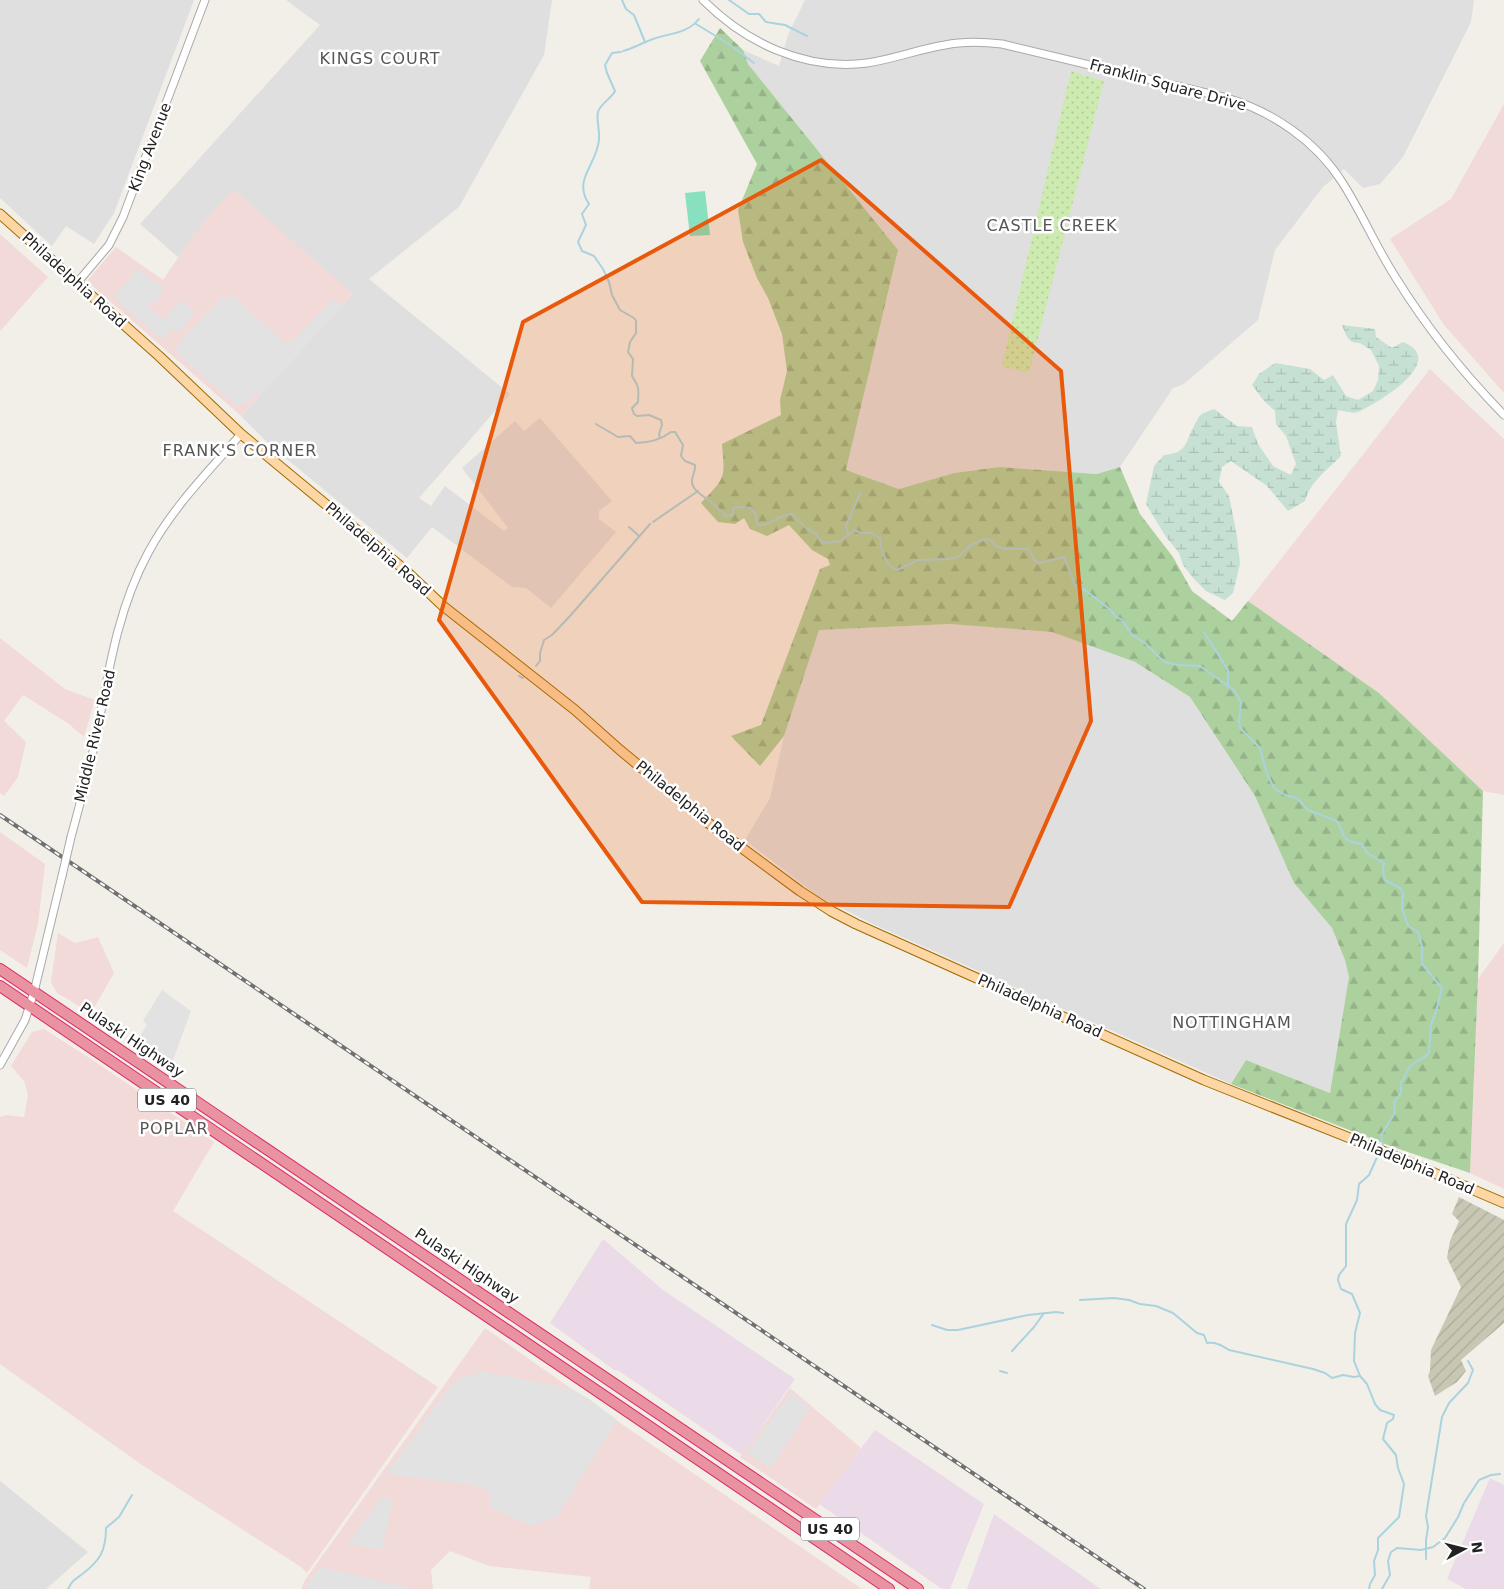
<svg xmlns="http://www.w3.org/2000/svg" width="1504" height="1589" viewBox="0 0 1504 1589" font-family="'DejaVu Sans',sans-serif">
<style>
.residential{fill:#e0dfdf}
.commercial{fill:#f2dad9}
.industrial{fill:#ebdbe8}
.construction{fill:url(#construction-furrows)}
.grass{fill:url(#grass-dots)}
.forest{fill:url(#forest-firs)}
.wetland{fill:url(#wetland-marsh)}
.pitch{fill:#88e0be}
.parking{fill:#e2e2e2}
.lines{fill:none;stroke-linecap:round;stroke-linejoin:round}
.stream{stroke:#aad3df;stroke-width:2}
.minor-casing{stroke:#a9a9a9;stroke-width:9}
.major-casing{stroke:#a06b00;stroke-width:11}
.highway-casing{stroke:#dc2a67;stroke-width:12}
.minor{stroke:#fff;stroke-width:7}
.major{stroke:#fcd6a4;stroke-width:9}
.highway{stroke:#e892a2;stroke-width:10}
.rail-casing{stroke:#707070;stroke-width:4}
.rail{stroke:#fff;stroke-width:2;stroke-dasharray:5.5;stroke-linecap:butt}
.minor-bridge-casing{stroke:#a9a9a9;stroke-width:9;stroke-linecap:butt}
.minor-bridge{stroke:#fff;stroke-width:7}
.marked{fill:#e8590c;fill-opacity:0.2;stroke:#e8590c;stroke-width:4;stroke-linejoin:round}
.labels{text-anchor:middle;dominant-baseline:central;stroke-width:5;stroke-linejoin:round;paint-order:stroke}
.shield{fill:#fff;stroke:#646464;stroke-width:1}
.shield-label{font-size:14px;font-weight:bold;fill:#222}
.street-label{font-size:15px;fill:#222;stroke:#fff}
.neighbourhood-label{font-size:16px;letter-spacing:1px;fill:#555;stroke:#fff}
</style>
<defs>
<pattern id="construction-furrows" width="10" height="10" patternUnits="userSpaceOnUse" patternTransform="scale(1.25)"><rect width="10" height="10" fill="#c7c7b4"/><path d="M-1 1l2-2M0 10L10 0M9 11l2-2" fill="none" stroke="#abab9a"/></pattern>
<pattern id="grass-dots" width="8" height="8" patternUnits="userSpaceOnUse" patternTransform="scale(1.25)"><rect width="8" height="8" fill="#cdebb0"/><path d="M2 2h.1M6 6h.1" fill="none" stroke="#b0c997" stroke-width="1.8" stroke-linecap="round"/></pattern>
<pattern id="forest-firs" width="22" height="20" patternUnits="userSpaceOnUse" patternTransform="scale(1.25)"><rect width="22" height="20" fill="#add19e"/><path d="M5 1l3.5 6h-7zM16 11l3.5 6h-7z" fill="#95b388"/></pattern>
<pattern id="wetland-marsh" width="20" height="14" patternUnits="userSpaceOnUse" patternTransform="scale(1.25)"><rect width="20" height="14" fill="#c6e0d4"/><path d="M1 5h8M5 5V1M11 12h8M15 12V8" fill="none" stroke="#aac0b6"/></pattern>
</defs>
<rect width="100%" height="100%" fill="#f2efe9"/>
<g class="residential">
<path d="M 0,0 L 194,0 L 114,213 L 94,244 L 66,226 L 52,246 L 0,198 Z"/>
<path d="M 286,0 L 552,0 L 544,55 L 459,207 L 369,279 L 510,394 L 419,498 L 431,506 L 445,486 L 504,531 L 508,528 L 462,468 L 515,421 L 524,431 L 540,418 L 612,501 L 599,511 L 599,519 L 616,532 L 551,608 L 526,588 L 512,587 L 432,527 L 407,558 L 271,446 L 241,416 L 353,294 L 219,204 L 178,257 L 140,224 L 320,25 Z"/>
<path d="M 805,0 L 1474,0 L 1471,22 L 1403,157 L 1380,184 L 1363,188 L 1344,169 L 1323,187 L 1275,250 L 1258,320 L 1184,384 L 1173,388 L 1120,467 L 1097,474 L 999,467 L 954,473 L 899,489 L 846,470 L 898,250 L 748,64 L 743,50 L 779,66 L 788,35 Z"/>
<path d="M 950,624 L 1052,632 L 1135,662 L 1190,697 L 1255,796 L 1294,883 L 1332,928 L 1345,960 L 1350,977 L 1330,1093 L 1246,1060 L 1231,1084 L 873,924 L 819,897 L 745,840 L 770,798 L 784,736 L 818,630 Z"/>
<path d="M 0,1481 L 88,1552 L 46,1589 L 0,1589 Z"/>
</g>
<g class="commercial">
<path d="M 1504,104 L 1504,393 L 1444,325 L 1390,239 L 1451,199 Z"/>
<path d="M 234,190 L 353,294 L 241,416 L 87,281 L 116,247 L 163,280 L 192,237 L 219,204 Z"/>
<path d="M 0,234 L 48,277 L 0,331 Z"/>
<path d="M 1430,369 L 1504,439 L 1504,795 L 1483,791 L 1379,693 L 1248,601 Z"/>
<path d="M 0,638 L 65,689 L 95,700 L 84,737 L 69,724 L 23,695 L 4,721 L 26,742 L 18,777 L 4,796 L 0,793 Z"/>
<path d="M 0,832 L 45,864 L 38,924 L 27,968 L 0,950 Z"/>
<path d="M 58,933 L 75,943 L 98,937 L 114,973 L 91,1013 L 57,993 L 51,982 Z"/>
<path d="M 1504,943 L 1504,1189 L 1470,1173 L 1478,979 Z"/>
<path d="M 44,1029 L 91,1059 L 214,1142 L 173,1211 L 438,1387 L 307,1573 L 301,1567 L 142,1465 L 0,1364 L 0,1117 L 6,1115 L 24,1117 L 28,1095 L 24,1081 L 11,1066 L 32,1032 Z"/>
<path d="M 485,1328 L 626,1427 L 862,1589 L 589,1589 L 591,1577 L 489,1566 L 450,1551 L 431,1570 L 433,1589 L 301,1589 L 305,1580 Z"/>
<path d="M 790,1388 L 861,1448 L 816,1509 L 740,1457 Z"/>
</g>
<g class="industrial">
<path d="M 603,1239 L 663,1290 L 795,1379 L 742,1455 L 619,1371 L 614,1370 L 550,1323 Z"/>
<path d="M 875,1430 L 984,1504 L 950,1589 L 942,1589 L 819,1504 Z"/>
<path d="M 1490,1478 L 1504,1485 L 1504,1589 L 1466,1589 L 1447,1579 Z"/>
<path d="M 994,1514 L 1101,1589 L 967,1589 Z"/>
</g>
<path class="construction" d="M 1459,1197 L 1504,1220 L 1504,1323 L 1461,1360 L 1466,1371 L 1457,1382 L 1435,1396 L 1428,1376 L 1430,1371 L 1431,1350 L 1461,1287 L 1447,1258 L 1450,1241 L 1459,1221 L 1452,1214 Z"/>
<path class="grass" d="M 1071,71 L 1104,81 L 1029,373 L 1002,366 Z"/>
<path class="forest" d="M 720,28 L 743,50 L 748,64 L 898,250 L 846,470 L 899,489 L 954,473 L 999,467 L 1097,474 L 1120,467 L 1140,514 L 1173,557 L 1192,591 L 1232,621 L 1248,601 L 1379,693 L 1483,791 L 1478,979 L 1470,1173 L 1393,1147 L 1231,1084 L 1246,1060 L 1330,1093 L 1349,977 L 1345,960 L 1332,928 L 1294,883 L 1255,796 L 1190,697 L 1135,662 L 1052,632 L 950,624 L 819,630 L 784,736 L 760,766 L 731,736 L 761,725 L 820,569 L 830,565 L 828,559 L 812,550 L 789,525 L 767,536 L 750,529 L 744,518 L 735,524 L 718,522 L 701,503 C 726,477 725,479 722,444 L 781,415 L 780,400 L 787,371 L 782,334 L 768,298 L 757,278 L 743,242 L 738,210 L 757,164 L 700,61 Z"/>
<path class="wetland" d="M 1342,325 L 1375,329 L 1376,337 L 1392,348 L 1403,342 C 1450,361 1376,404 1358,412 C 1352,414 1344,411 1338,410 L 1336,422 L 1341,456 C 1327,470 1311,481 1305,501 L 1288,511 L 1267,486 L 1231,461 L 1222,467 L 1219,482 L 1229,496 L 1237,536 L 1240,564 L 1233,593 L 1225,600 L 1206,591 L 1194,579 L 1183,565 L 1179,553 L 1166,537 L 1146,504 L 1154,466 L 1164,455 C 1189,453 1185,441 1195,424 C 1197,420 1199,416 1202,414 C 1205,412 1210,411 1214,409 L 1237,426 L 1252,427 L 1258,444 L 1273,466 L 1291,475 L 1296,464 L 1286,436 L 1276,424 L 1275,411 L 1264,401 L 1252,385 L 1259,374 L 1275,363 L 1310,369 L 1324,380 L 1333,375 L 1346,396 L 1358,400 L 1373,391 L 1378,380 L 1379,366 L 1371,350 L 1360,343 C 1348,344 1346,335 1342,325 Z"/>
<path class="pitch" d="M 705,191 L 710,235 L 690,236 L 685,193 Z"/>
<g class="parking">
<path d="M 138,268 L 151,280 L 164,287 L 155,304 L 149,301 L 148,306 L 164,320 L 181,300 L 195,313 L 178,332 L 173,329 L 163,340 L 113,297 Z"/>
<path d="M 231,294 L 286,344 L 297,336 L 333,298 L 342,306 L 261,395 L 257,392 L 245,405 L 241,402 L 238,407 L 175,351 L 183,337 L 223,296 L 227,299 Z"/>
<path d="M 162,990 L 191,1011 L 170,1068 L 137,1042 L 147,1024 L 143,1021 Z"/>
<path d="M 479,1371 L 572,1389 L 589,1399 L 617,1420 L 557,1517 L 531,1526 L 489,1507 L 489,1492 L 473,1485 L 386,1474 L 452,1384 L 461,1377 L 476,1375 Z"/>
<path d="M 791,1392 L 810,1408 L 771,1468 L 747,1453 Z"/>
<path d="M 382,1498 L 393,1499 L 382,1550 L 347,1544 Z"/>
<path d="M 320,1567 L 414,1589 L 308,1589 L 308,1583 Z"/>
</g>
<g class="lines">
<g class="stream">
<path d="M 622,0 L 626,9 L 634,15 L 645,42"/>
<path d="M 729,0 L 749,14 L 759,14 L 766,22 L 785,25 L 807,36"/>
<path d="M 696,24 L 729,44 L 754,63"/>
<path d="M 623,51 C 634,48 642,43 653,39 C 669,33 687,34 699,19"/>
<path d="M 621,52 L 612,53 L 605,65 L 607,73 L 615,91 C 611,99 600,104 598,112 C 596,120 600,130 599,139 C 598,164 572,179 589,204 L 582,214 L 586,225 L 578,242 L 582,251 L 594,256 L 603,269 L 609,282 L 612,295 L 620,310 L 634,318 L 636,321 L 636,333 L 630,342 L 628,352 L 633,359 L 632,376 C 639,387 639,388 638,402 L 632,408 L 634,414 L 637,416 L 649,415 L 661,420 L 662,425 L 659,434 L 660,438"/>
<path d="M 596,424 L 618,437 L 630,436 L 636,443 C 651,442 660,440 671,432 L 675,432 L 683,445 L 681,456 L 685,461 L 695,465 C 696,471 692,475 692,481 C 691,490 705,497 711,502"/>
<path d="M 712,503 L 726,516 L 733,515 L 733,509 L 736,507 L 751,508 L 755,513 L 758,525 C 771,526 780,514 792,514 L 805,527 L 816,534 L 823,543 L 841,541 L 854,530 L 861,533 L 872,533 L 880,538 C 881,550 885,564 897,570 L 918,560 L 950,559 L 958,557 L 971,545 L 985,539 L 990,540 L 996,546 L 1005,549 L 1029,549 L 1035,561 L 1039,563 L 1064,557 L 1075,585 L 1086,591 L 1111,610 L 1115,616 L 1122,620 L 1132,635 L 1145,643 L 1164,662 L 1179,665 L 1200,666 L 1235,691 L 1241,703 L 1239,721 L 1240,728 L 1260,748 L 1267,774 L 1274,788 L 1285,795 L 1297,798 L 1308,810 L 1337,821 C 1347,839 1340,840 1362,844 L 1367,853 L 1384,863 L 1383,870 L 1385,880 L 1400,888 L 1403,893 L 1402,909 L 1408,926 L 1418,932 L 1419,935 L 1422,947 L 1422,964 L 1442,988 L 1436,1012 L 1431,1024 L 1429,1053 C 1424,1059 1415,1061 1409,1068 C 1405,1073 1406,1078 1401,1082 L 1401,1093 L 1394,1102 L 1395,1113 L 1381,1135 L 1383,1144"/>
<path d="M 653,522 L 698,491"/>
<path d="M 629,527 L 638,535"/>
<path d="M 848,535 L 846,526 L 861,491"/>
<path d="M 1204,632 L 1228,670 L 1228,685"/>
<path d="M 536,666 L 540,661 L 540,653 L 544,640 L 552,635 L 570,616 L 650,524"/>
<path d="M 519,676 L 523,678"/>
<path d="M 1080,1300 L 1114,1298 L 1129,1300 L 1140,1304 L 1156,1306 L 1173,1313 L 1197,1333 L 1204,1335 L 1207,1343 C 1216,1342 1221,1345 1229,1350 L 1313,1369 L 1325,1373 L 1332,1378 L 1343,1375 L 1354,1377 L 1360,1376"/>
<path d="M 932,1325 L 947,1330 L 958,1330 L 1028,1315 L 1056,1312 L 1063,1313"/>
<path d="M 1012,1351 L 1034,1327 L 1044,1313"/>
<path d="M 1000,1371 L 1007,1373"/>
<path d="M 1426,1559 L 1426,1540 L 1428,1527 L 1426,1516 L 1442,1417 L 1449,1403 L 1468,1383 L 1473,1370 L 1468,1361"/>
<path d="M 68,1589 C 73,1580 73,1581 81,1575 C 100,1561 106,1551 106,1528 L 119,1517 L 132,1495"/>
<path d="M 1369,1589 L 1370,1584 L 1375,1575 L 1374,1561 L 1378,1550 L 1378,1538 L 1399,1517 L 1404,1484 L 1398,1468 L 1396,1455 L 1383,1439 L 1387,1423 L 1393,1419 L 1394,1415 L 1380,1410 L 1375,1404 L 1367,1384 L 1360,1376 L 1354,1361 L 1355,1333 L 1360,1313 L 1352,1294 L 1341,1289 L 1338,1280 L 1339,1275 L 1346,1266 L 1346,1224 L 1357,1200 L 1359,1184 L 1369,1175 L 1378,1155"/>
<path d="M 1382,1589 L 1390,1575 L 1388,1561 L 1391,1552 L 1397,1548 L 1421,1550 L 1433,1547 L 1445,1538 L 1458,1517 L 1464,1503 L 1479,1480 L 1491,1475 L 1500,1474"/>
</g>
<defs>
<g id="minor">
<path d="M 703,0 C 746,43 805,71 867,63 C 894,59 919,49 945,45 C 964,41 984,42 1002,44 L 1227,98 C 1273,112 1316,141 1342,182 C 1362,213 1376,247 1396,278 C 1427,328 1463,373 1504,415"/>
<path d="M 77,283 L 109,245 L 123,217 L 205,0"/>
<path d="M 71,837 C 80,804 89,771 96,738 C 108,675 117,610 148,553 C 172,508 208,472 241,434"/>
<path d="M 0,1065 L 25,1020 L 34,992 L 62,876"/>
</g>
<path id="major" d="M 0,214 L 159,356 L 241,434 L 405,570 L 443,606 L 575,710 L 620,750 L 707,822 L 800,891 L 831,911 L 856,924 L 1204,1080 L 1385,1152 L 1504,1203"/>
<g id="highway">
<path d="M 0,969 L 918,1589"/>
<path d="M 0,986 L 889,1589"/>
</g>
</defs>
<use href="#minor" class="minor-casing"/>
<use href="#major" class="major-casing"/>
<use href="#highway" class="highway-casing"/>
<use href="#minor" class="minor"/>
<use href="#major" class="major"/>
<use href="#highway" class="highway"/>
<defs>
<path id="rail" d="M 0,815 L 1144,1589"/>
</defs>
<use href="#rail" class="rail-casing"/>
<use href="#rail" class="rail"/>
<defs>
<path id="minor-bridge" d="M 62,876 L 71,837"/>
</defs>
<use href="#minor-bridge" class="minor-bridge-casing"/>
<use href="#minor-bridge" class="minor-bridge"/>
</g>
<path class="marked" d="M 821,160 L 1061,371 L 1091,721 L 1009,907 L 642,902 L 439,620 L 523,322 Z"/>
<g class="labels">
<g class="shield">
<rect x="138" y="1088.5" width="58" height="23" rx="4"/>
<rect x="801" y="1517.5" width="58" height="23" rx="4"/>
</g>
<g class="shield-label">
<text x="167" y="1100">US 40</text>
<text x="830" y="1529">US 40</text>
</g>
<g class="street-label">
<text transform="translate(1168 85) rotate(15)">Franklin Square Drive</text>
<text transform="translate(150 147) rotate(-69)">King Avenue</text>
<text transform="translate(74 280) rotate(42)">Philadelphia Road</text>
<text transform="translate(378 549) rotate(41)">Philadelphia Road</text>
<text transform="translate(95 736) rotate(-77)">Middle River Road</text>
<text transform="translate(690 806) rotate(39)">Philadelphia Road</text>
<text transform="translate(1040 1006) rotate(24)">Philadelphia Road</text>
<text transform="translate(132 1040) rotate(34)">Pulaski Highway</text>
<text transform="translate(1412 1164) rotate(23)">Philadelphia Road</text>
<text transform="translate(467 1266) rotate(34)">Pulaski Highway</text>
</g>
<g class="neighbourhood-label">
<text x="380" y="58">KINGS COURT</text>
<text x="1052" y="225">CASTLE CREEK</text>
<text x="240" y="450">FRANK'S CORNER</text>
<text x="1232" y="1022">NOTTINGHAM</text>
<text x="174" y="1128">POPLAR</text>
</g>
</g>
<g transform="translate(1464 1549) rotate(83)" stroke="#ffffff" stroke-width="4" paint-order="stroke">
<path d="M0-4L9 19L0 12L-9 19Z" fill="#222222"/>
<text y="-8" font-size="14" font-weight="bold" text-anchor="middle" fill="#222222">N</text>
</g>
</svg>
